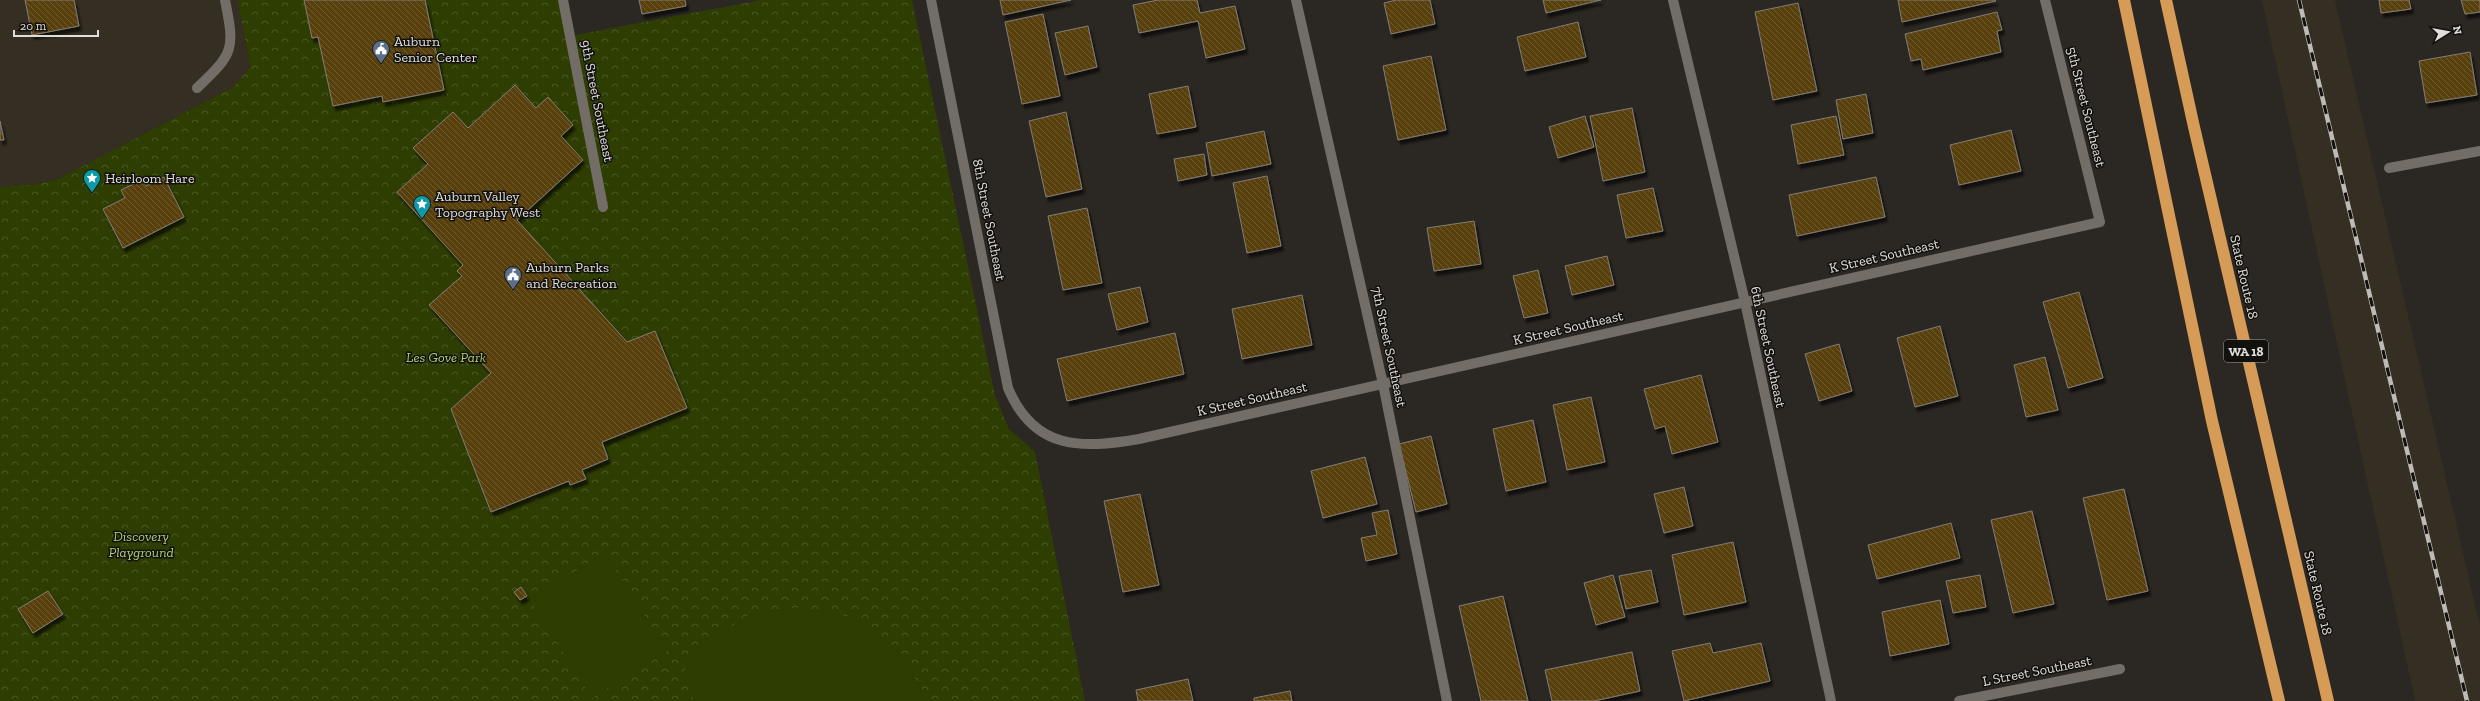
<svg xmlns="http://www.w3.org/2000/svg" width="2480" height="701" viewBox="0 0 2480 701" font-family="'Zilla Slab',serif">
<style>
.built{fill:#352e23}
.park{fill:url(#park-crowns)}
.garden{fill:#2e3d02}
.building{fill:url(#building-back-hatch);stroke:#827d77;filter:url(#shadow)}
.lines{fill:none;stroke-linecap:round;stroke-linejoin:round}
.minor{stroke:#726e67;stroke-width:10}
.motorway{stroke:#d69b57;stroke-width:12}
.rail-casing{stroke:#bebbb7;stroke-width:4.5}
.rail{stroke:#12110e;stroke-width:3;stroke-dasharray:9;stroke-linecap:butt}
.labels{text-anchor:middle;dominant-baseline:central;stroke-width:3;stroke-linejoin:round;paint-order:stroke}
.shield{fill:#12110e;stroke:#a2a09d;stroke-width:1}
.shield-label{font-size:13px;font-weight:bold;fill:#e0ddda}
.poi-label{font-size:14px;fill:#e0ddda;stroke:#12110e;text-anchor:start}
.street-label{font-size:14px;fill:#e0ddda;stroke:#12110e}
.park-label{font-size:14px;font-style:italic;fill:#b0ce76;stroke:#12110e}
</style>
<defs>
<pattern id="park-crowns" width="20" height="18" patternUnits="userSpaceOnUse"><rect width="20" height="18" fill="#2e3d02"/><path d="M2 6a3 3 0 1 1 6 0M12 15a3 3 0 1 1 6 0" fill="none" stroke="#4c5926"/></pattern>
<pattern id="building-back-hatch" width="6" height="6" patternUnits="userSpaceOnUse"><rect width="6" height="6" fill="#594011"/><path d="M-1 5l2 2M0 0l6 6M5-1l2 2" fill="none" stroke="#715b33"/></pattern>
<filter id="shadow"><feDropShadow dx="2.5" dy="4.5" stdDeviation="1" flood-color="#0009"/></filter>
</defs>
<rect width="100%" height="100%" fill="#2b2722"/>
<g class="built">
<path d="M 0,0 L 238,0 L 250,67 L 233,87 L 58,179 L 37,184 L 0,187 Z"/>
<path d="M 2262,0 L 2335,0 L 2480,626 L 2480,701 L 2415,701 Z"/>
</g>
<path class="park" d="M 238,0 L 563,0 L 570,36 L 761,0 L 912,0 L 995,395 L 1009,429 L 1035,452 L 1085,701 L 0,701 L 0,187 L 37,184 L 58,179 L 233,87 L 250,67 Z"/>
<g class="garden">
<path d="M 605,553 L 667,651 L 592,698 L 530,600 Z"/>
<path d="M 801,607 L 851,617 L 894,647 L 924,692 L 925,701 L 695,701 L 681,674 L 710,641 L 749,615 Z"/>
</g>
<g class="building">
<path d="M 25,0 L 74,0 L 79,26 L 32,35 Z"/>
<path d="M 304,0 L 425,0 L 444,90 L 383,102 L 382,96 L 333,106 L 318,37 L 312,38 Z"/>
<path d="M 639,0 L 685,0 L 686,6 L 642,14 Z"/>
<path d="M 1000,0 L 1071,0 L 1003,15 Z"/>
<path d="M 1158,0 L 1197,0 L 1200,13 L 1235,6 L 1245,49 L 1206,58 L 1198,21 L 1139,33 L 1133,5 Z"/>
<path d="M 1396,0 L 1430,0 L 1435,24 L 1391,34 L 1384,3 Z"/>
<path d="M 1543,0 L 1601,0 L 1546,13 Z"/>
<path d="M 1898,0 L 1995,0 L 1996,1 L 1902,22 Z"/>
<path d="M 2379,0 L 2409,0 L 2411,9 L 2381,13 Z"/>
<path d="M 2461,0 L 2480,0 L 2480,12 L 2465,14 Z"/>
<path d="M 1798,3 L 1817,91 L 1773,100 L 1755,12 Z"/>
<path d="M 1997,12 L 2002,30 L 1997,31 L 2001,52 L 1923,70 L 1921,59 L 1911,61 L 1905,34 Z"/>
<path d="M 1043,14 L 1060,96 L 1022,104 L 1005,22 Z"/>
<path d="M 1578,22 L 1586,57 L 1525,71 L 1517,37 Z"/>
<path d="M 1088,26 L 1097,67 L 1065,75 L 1055,33 Z"/>
<path d="M 2470,52 L 2477,95 L 2426,103 L 2419,61 Z"/>
<path d="M 1431,56 L 1446,130 L 1398,140 L 1383,66 Z"/>
<path d="M 515,85 L 536,108 L 548,97 L 573,125 L 561,136 L 583,160 L 517,220 L 627,342 L 655,331 L 687,408 L 602,442 L 608,459 L 582,470 L 586,479 L 570,485 L 569,481 L 491,512 L 451,409 L 491,373 L 429,305 L 462,276 L 457,271 L 463,265 L 397,192 L 428,164 L 413,148 L 453,112 L 468,128 Z"/>
<path d="M 1188,86 L 1196,127 L 1157,134 L 1149,94 Z"/>
<path d="M 1866,94 L 1873,133 L 1843,139 L 1836,100 Z"/>
<path d="M 1632,108 L 1645,172 L 1603,181 L 1590,116 Z"/>
<path d="M 1066,112 L 1082,189 L 1046,197 L 1029,121 Z"/>
<path d="M 1585,116 L 1594,147 L 1558,158 L 1549,127 Z"/>
<path d="M 1836,116 L 1844,155 L 1798,164 L 1791,125 Z"/>
<path d="M 0,121 L 4,140 L 0,140 Z"/>
<path d="M 2011,130 L 2021,171 L 1959,185 L 1950,145 Z"/>
<path d="M 1264,131 L 1271,164 L 1212,176 L 1206,143 Z"/>
<path d="M 1204,154 L 1207,175 L 1178,181 L 1174,159 Z"/>
<path d="M 1267,176 L 1281,246 L 1247,253 L 1233,183 Z"/>
<path d="M 164,177 L 184,217 L 123,248 L 103,209 L 125,198 L 121,190 L 142,180 L 146,186 Z"/>
<path d="M 1876,177 L 1885,217 L 1797,236 L 1789,195 Z"/>
<path d="M 1653,188 L 1663,231 L 1626,238 L 1617,195 Z"/>
<path d="M 1087,208 L 1102,283 L 1063,290 L 1048,216 Z"/>
<path d="M 1474,221 L 1481,264 L 1434,271 L 1427,228 Z"/>
<path d="M 1607,256 L 1614,285 L 1572,295 L 1565,266 Z"/>
<path d="M 1538,270 L 1548,313 L 1524,318 L 1513,276 Z"/>
<path d="M 1140,287 L 1148,322 L 1117,330 L 1108,294 Z"/>
<path d="M 2079,292 L 2103,378 L 2068,388 L 2043,302 Z"/>
<path d="M 1302,295 L 1312,345 L 1242,359 L 1232,309 Z"/>
<path d="M 1940,326 L 1958,396 L 1915,407 L 1897,338 Z"/>
<path d="M 1175,333 L 1184,374 L 1067,401 L 1057,359 Z"/>
<path d="M 1839,344 L 1852,391 L 1819,401 L 1805,354 Z"/>
<path d="M 2045,357 L 2058,410 L 2026,417 L 2014,365 Z"/>
<path d="M 1701,375 L 1718,442 L 1672,454 L 1665,426 L 1655,429 L 1644,389 Z"/>
<path d="M 1591,397 L 1605,462 L 1567,470 L 1553,405 Z"/>
<path d="M 1533,420 L 1546,482 L 1506,491 L 1493,429 Z"/>
<path d="M 1431,436 L 1447,504 L 1416,512 L 1399,444 Z"/>
<path d="M 1365,457 L 1377,504 L 1323,518 L 1311,471 Z"/>
<path d="M 1684,487 L 1693,526 L 1664,533 L 1654,494 Z"/>
<path d="M 2124,489 L 2148,591 L 2107,600 L 2083,498 Z"/>
<path d="M 1140,494 L 1159,585 L 1123,592 L 1104,501 Z"/>
<path d="M 1388,510 L 1397,554 L 1366,561 L 1361,538 L 1377,535 L 1372,513 Z"/>
<path d="M 2032,511 L 2054,604 L 2013,613 L 1991,520 Z"/>
<path d="M 1951,523 L 1960,558 L 1877,579 L 1868,545 Z"/>
<path d="M 1733,542 L 1746,602 L 1684,615 L 1672,555 Z"/>
<path d="M 1651,570 L 1658,602 L 1626,609 L 1619,576 Z"/>
<path d="M 1613,575 L 1625,617 L 1596,625 L 1584,583 Z"/>
<path d="M 1980,575 L 1986,607 L 1953,613 L 1946,581 Z"/>
<path d="M 521,587 L 527,596 L 520,600 L 514,592 Z"/>
<path d="M 48,591 L 63,614 L 33,633 L 18,609 Z"/>
<path d="M 1503,596 L 1528,701 L 1481,701 L 1459,606 Z"/>
<path d="M 1940,600 L 1949,644 L 1890,656 L 1882,612 Z"/>
<path d="M 1710,643 L 1713,653 L 1761,643 L 1770,681 L 1684,701 L 1672,651 Z"/>
<path d="M 1632,652 L 1640,691 L 1594,701 L 1552,701 L 1545,670 Z"/>
<path d="M 1188,679 L 1193,701 L 1138,701 L 1136,690 Z"/>
<path d="M 1290,691 L 1292,701 L 1254,701 L 1254,698 Z"/>
</g>
<g class="lines">
<g class="minor">
<path d="M 563,0 L 603,207"/>
<path d="M 931,0 L 1008,388 C 1034,450 1081,449 1139,439 L 2100,222 L 2045,0"/>
<path d="M 1296,0 L 1383,384 L 1447,701"/>
<path d="M 1673,0 L 1745,302 L 1831,701"/>
<path d="M 197,88 C 234,53 235,50 225,0"/>
<path d="M 2389,168 L 2480,151"/>
<path d="M 1959,701 L 2120,669"/>
</g>
<g class="motorway">
<path d="M 2124,0 L 2212,421 L 2279,701"/>
<path d="M 2166,0 L 2194,127 L 2328,701"/>
</g>
<defs>
<path id="rail" d="M 2299,0 L 2467,701"/>
</defs>
<use href="#rail" class="rail-casing"/>
<use href="#rail" class="rail"/>
</g>
<defs>
<symbol id="civic-pin" viewBox="-11 -11 22 30"><path d="M0 17L-7.5 6A9.5 9.5 0 1 1 7.5 6Z" fill="#5c6f8a" stroke="#12110e"/><path d="M-.6-6.5H3V-4.5H.6V-3L4-1V1h2V6H-6V1h2V-1L-.6-3ZM-1.2 2.5V6h2.4V2.5Z" fill="#fff"/></symbol>
<symbol id="sight-pin" viewBox="-11 -11 22 30"><path d="M0 17L-7.5 6A9.5 9.5 0 1 1 7.5 6Z" fill="#0f9aa8" stroke="#12110e"/><path d="M0-6L1.8-2.2L6-1.7L2.9 1.2L3.7 5.4L0 3.3L-3.7 5.4L-2.9 1.2L-6-1.7L-1.8-2.2Z" fill="#fff"/></symbol>
</defs>
<g fill-rule="evenodd">
<use href="#civic-pin" x="371" y="39" width="20" height="27"/>
<use href="#sight-pin" x="82" y="168" width="20" height="27"/>
<use href="#sight-pin" x="412" y="194" width="20" height="27"/>
<use href="#civic-pin" x="503" y="265" width="20" height="27"/>
</g>
<g class="labels">
<rect class="shield" x="2224" y="340" width="44" height="22" rx="3"/>
<g class="shield-label">
<text x="2246" y="351">WA 18</text>
</g>
<g class="poi-label">
<text x="394" y="41">Auburn<tspan x="394" dy="16">Senior Center</tspan></text>
<text x="105" y="178">Heirloom Hare</text>
<text x="435" y="196">Auburn Valley<tspan x="435" dy="16">Topography West</tspan></text>
<text x="526" y="267">Auburn Parks<tspan x="526" dy="16">and Recreation</tspan></text>
</g>
<g class="street-label">
<text transform="translate(597 101) rotate(79)">9th Street Southeast</text>
<text transform="translate(2086 107) rotate(76)">5th Street Southeast</text>
<text transform="translate(989 220) rotate(79)">8th Street Southeast</text>
<text transform="translate(1884 256) rotate(-13)">K Street Southeast</text>
<text transform="translate(2244 277) rotate(77)">State Route 18</text>
<text transform="translate(1568 328) rotate(-13)">K Street Southeast</text>
<text transform="translate(1389 347) rotate(78)">7th Street Southeast</text>
<text transform="translate(1768 347) rotate(78)">6th Street Southeast</text>
<text transform="translate(1252 399) rotate(-13)">K Street Southeast</text>
<text transform="translate(2318 593) rotate(77)">State Route 18</text>
<text transform="translate(2037 671) rotate(-11)">L Street Southeast</text>
</g>
<g class="park-label">
<text x="446" y="357">Les Gove Park</text>
<text x="141" y="536">Discovery<tspan x="141" dy="16">Playground</tspan></text>
</g>
</g>
<g transform="translate(2448 32) rotate(79)" stroke="#12110e" stroke-width="3" paint-order="stroke">
<path d="M0-3L7 15L0 10L-7 15Z" fill="#e0ddda"/>
<text y="-6" font-size="11" font-weight="bold" text-anchor="middle" fill="#e0ddda">N</text>
</g>
<path d="M14 30v6h84v-6" fill="none" stroke="#e0ddda" stroke-width="2"/>
<text x="20" y="30" font-size="12" fill="#e0ddda" stroke="#12110e" stroke-width="3" paint-order="stroke">20 m</text>
</svg>
